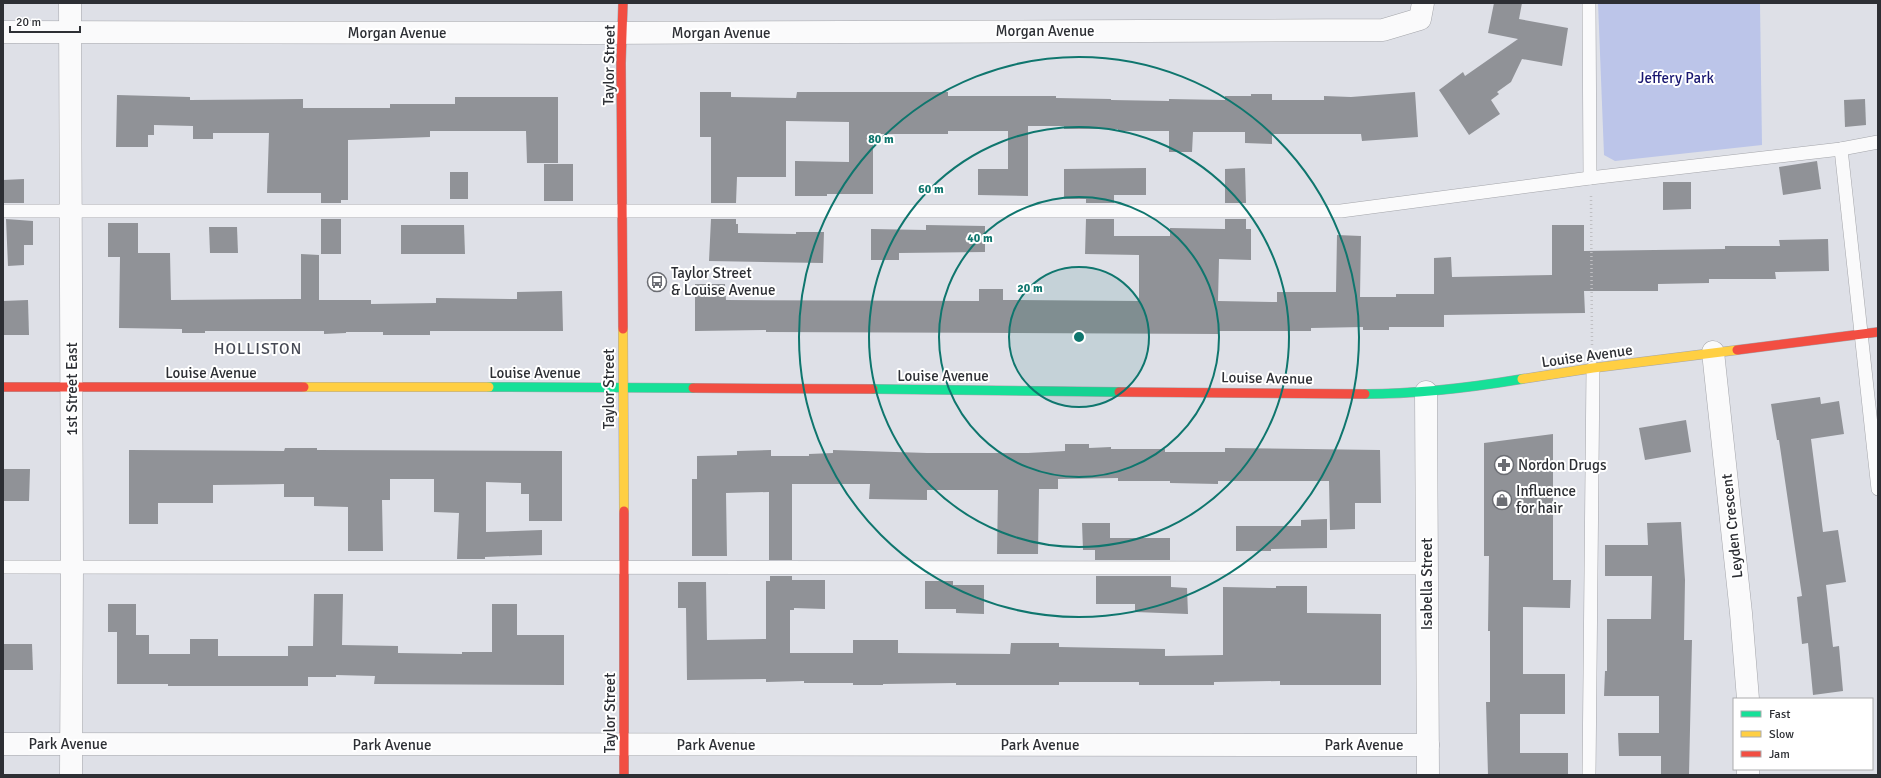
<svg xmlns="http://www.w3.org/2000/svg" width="1881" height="778" viewBox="0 0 1881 778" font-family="Signika,sans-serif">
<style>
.green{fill:#bcc5e9}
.building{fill:#909297}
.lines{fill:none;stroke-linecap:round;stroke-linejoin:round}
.lane-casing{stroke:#a4a5aa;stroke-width:14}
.street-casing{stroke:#a4a5aa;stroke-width:23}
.fast-casing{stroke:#a4a5aa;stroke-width:10}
.slow-casing{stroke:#a4a5aa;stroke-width:10}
.jam-casing{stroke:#a4a5aa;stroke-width:10}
.path{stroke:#c0c0c4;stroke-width:2.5;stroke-dasharray:1 3;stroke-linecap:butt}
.lane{stroke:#fafafb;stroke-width:13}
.street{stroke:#fafafb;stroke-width:22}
.fast{stroke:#16e098;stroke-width:9}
.slow{stroke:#ffcf43;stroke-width:9}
.jam{stroke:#f24e42;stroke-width:9}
.ring{fill:none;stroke:#0f766e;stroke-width:2}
.labels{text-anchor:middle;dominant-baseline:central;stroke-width:4;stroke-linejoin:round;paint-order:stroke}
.street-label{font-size:15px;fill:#2d2f34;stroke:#fff}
.park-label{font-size:15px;fill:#191771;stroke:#fff}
.poi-label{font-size:15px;fill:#2d2f34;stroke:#fff;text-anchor:start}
.neighbourhood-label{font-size:16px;letter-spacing:1px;fill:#464954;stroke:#fff}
.centre{fill:#0f766e;stroke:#fff;stroke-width:2}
.ring-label{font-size:12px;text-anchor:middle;font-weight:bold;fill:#0f766e;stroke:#fff;stroke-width:4;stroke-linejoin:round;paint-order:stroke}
</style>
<rect width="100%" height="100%" fill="#dee0e7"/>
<path class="green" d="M 1598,3 L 1760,3 L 1762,145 L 1615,161 L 1604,155 Z"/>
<g class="building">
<path d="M 1494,3 L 1522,3 L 1519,19 L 1568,28 L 1562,66 L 1522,59 L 1511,82 L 1497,92 L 1499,94 L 1491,100 L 1500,114 L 1469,135 L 1439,90 L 1463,72 L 1465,76 L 1518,39 L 1488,33 Z"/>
<path d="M 700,92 L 731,92 L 731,97 L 796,98 L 797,92 L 948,92 L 948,96 L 1056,96 L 1056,98 L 1111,99 L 1111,100 L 1169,101 L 1169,99 L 1225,100 L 1225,96 L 1251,96 L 1251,94 L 1272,94 L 1272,100 L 1324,100 L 1324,96 L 1351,97 L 1415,92 L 1418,137 L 1362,141 L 1361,134 L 1272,134 L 1272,144 L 1245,143 L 1245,132 L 1193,132 L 1192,152 L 1169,152 L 1169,131 L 1118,131 L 1118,129 L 1064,129 L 1064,126 L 1028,126 L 1028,196 L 978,195 L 978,169 L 1008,169 L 1008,131 L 948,131 L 948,134 L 873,134 L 873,194 L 827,194 L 827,196 L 795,196 L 795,161 L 849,162 L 849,122 L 786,121 L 786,177 L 737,177 L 736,203 L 711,203 L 711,137 L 700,137 Z"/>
<path d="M 117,95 L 190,97 L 190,100 L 303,99 L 303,108 L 390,108 L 390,104 L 455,104 L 455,97 L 558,97 L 558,163 L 527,163 L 526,131 L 430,131 L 430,137 L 348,140 L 348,200 L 341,200 L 341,203 L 321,203 L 321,193 L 267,193 L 269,133 L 213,133 L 213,139 L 193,139 L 193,126 L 154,125 L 154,135 L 148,135 L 148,147 L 116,147 Z"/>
<path d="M 1865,99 L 1866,125 L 1845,127 L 1844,100 Z"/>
<path d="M 1817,161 L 1821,189 L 1783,195 L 1779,167 Z"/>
<rect x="544" y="164" width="29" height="37"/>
<path d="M 1146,168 L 1146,195 L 1114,195 L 1114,203 L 1086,203 L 1086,199 L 1064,199 L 1064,169 Z"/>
<path d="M 1245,168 L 1246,203 L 1225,203 L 1225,169 Z"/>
<rect x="450" y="172" width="18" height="27"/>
<path d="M 24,179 L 24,203 L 3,203 L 3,180 Z"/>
<path d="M 1663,182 L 1691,182 L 1691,209 L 1663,210 Z"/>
<path d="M 6,219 L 33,221 L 33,245 L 24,245 L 24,265 L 8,266 Z"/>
<rect x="321" y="219" width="20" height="35"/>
<path d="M 711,219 L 736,219 L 736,224 L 738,224 L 738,233 L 796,234 L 796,232 L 824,232 L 823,263 L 709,261 Z"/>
<path d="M 1086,219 L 1114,219 L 1114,236 L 1170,236 L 1170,228 L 1225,229 L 1225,219 L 1246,219 L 1246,229 L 1251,229 L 1251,260 L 1219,259 L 1218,301 L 1277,302 L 1277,292 L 1336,292 L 1337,235 L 1361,236 L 1360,297 L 1396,297 L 1396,294 L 1434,294 L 1434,258 L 1451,257 L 1452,277 L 1552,275 L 1552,225 L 1584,225 L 1584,251 L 1725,249 L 1725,246 L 1780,246 L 1779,240 L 1828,239 L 1829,271 L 1775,272 L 1776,279 L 1709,279 L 1709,283 L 1658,284 L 1658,291 L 1584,291 L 1585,313 L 1444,315 L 1444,327 L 1389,327 L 1389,330 L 1363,330 L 1363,327 L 1311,328 L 1311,331 L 1218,331 L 1218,334 L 766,332 L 766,330 L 695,331 L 695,284 L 725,284 L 726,300 L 979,301 L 979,289 L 1003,289 L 1003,300 L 1139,301 L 1139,255 L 1085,254 Z"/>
<path d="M 108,223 L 138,223 L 138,253 L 170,253 L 171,300 L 301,299 L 301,254 L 319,255 L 319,300 L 371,300 L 371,304 L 436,303 L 436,298 L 517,299 L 517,292 L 562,291 L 563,331 L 430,331 L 430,335 L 383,335 L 383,332 L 346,332 L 346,333 L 324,334 L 324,331 L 205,331 L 205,333 L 182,333 L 182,329 L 119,328 L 120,257 L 108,257 Z"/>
<path d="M 401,225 L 464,225 L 465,254 L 401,254 Z"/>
<path d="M 926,225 L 985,226 L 985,252 L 899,253 L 899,260 L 871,260 L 871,229 L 926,230 Z"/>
<path d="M 209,227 L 237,227 L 238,253 L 210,253 Z"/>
<path d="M 28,300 L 29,335 L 3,335 L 3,301 Z"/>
<path d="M 1820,397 L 1821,404 L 1839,401 L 1844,434 L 1811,439 L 1823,532 L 1838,530 L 1846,582 L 1826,585 L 1833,647 L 1839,646 L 1843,691 L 1813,695 L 1808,643 L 1802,644 L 1797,597 L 1802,596 L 1779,440 L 1777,440 L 1771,404 Z"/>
<path d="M 1686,420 L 1691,452 L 1645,460 L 1639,428 Z"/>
<path d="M 1553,434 L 1553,580 L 1571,580 L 1570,608 L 1523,607 L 1523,674 L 1565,674 L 1565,714 L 1520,714 L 1520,753 L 1568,753 L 1568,775 L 1488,775 L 1486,702 L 1490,702 L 1490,631 L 1488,631 L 1489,556 L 1484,556 L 1484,443 Z"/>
<path d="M 1065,444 L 1089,444 L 1089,448 L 1111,447 L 1111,449 L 1165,449 L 1165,452 L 1225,452 L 1225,448 L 1380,450 L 1381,503 L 1355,503 L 1355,529 L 1330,530 L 1329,481 L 1218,481 L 1218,484 L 1170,483 L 1170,481 L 1118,481 L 1118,478 L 1058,479 L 1058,489 L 1039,489 L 1038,554 L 997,554 L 998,490 L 927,490 L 927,500 L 869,499 L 870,484 L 792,484 L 792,560 L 769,560 L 769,492 L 726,493 L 727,556 L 692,556 L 692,479 L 697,479 L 697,456 L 737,455 L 737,451 L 771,450 L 771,456 L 809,456 L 809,454 L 833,453 L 833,450 L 927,453 L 1028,453 L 1065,451 Z"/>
<path d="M 285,448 L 317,448 L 317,450 L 562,451 L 562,521 L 529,521 L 529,494 L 521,494 L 521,483 L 486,482 L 486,532 L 542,530 L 542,555 L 485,557 L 485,559 L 457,559 L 459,513 L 434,512 L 434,479 L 390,479 L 390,500 L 382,500 L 383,551 L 348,551 L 348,507 L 314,506 L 314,497 L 284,497 L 284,484 L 213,485 L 213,503 L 158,503 L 158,524 L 129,524 L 129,450 L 284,451 Z"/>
<path d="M 3,469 L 30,469 L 29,501 L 3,501 Z"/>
<path d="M 1327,519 L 1327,548 L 1271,549 L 1271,551 L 1236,551 L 1236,526 L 1301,526 L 1301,520 Z"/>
<path d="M 1681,522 L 1685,580 L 1684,640 L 1692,640 L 1689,775 L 1661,775 L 1661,756 L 1619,756 L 1618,733 L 1659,733 L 1659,696 L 1604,696 L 1605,671 L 1607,671 L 1607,619 L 1651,619 L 1652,576 L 1605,576 L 1605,545 L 1648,545 L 1647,523 Z"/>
<path d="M 1082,523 L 1110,523 L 1110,538 L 1170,538 L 1170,560 L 1095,560 L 1095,550 L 1083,550 Z"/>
<path d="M 770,576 L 792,576 L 792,580 L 825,580 L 825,609 L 794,608 L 794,610 L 790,610 L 790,653 L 853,653 L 853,640 L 898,640 L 898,653 L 1010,654 L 1011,643 L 1059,643 L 1059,647 L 1165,649 L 1165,656 L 1223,655 L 1223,587 L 1276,588 L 1276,586 L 1307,586 L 1307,613 L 1381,614 L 1381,685 L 1280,685 L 1280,681 L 1214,682 L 1214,685 L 1139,685 L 1139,682 L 1059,682 L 1059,685 L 956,685 L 956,683 L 883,684 L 883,685 L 853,685 L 853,683 L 804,683 L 804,681 L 766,682 L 766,679 L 687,680 L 686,608 L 678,608 L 678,582 L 706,582 L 707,640 L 766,639 L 766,581 L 770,581 Z"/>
<path d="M 1096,576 L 1171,576 L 1171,587 L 1187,588 L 1188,614 L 1135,612 L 1135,604 L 1096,604 Z"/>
<path d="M 925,581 L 953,581 L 953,585 L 984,585 L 984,614 L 956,613 L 956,609 L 925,609 Z"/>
<path d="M 314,594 L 343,594 L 342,645 L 398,646 L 398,653 L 462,654 L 462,652 L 492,652 L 492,604 L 517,604 L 517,635 L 564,635 L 564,685 L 374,684 L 375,676 L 336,675 L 336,677 L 308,677 L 308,686 L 168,686 L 168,684 L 117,684 L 117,632 L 108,632 L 108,604 L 136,604 L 136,635 L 149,635 L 149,654 L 190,654 L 190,639 L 218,639 L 218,656 L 288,656 L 288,646 L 313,646 Z"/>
<path d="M 3,644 L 32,644 L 33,670 L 3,670 Z"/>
</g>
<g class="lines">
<defs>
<g id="lane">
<path d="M 1589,3 L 1590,178"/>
<path d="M 1841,149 L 1878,489"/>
<path d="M 3,211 L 1341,211 L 1590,178 L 1841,149 L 1878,142"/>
<path d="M 3,567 L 1426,568"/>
<path d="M 1589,775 L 1593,368"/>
</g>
<g id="street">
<path d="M 70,3 L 72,567 L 71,775"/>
<path d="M 3,32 L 594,33 L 1383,30 L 1420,19 L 1423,3"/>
<path d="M 1713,352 L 1741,613 L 1748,699"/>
<path d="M 1426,392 L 1428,775"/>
<path d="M 3,744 L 1428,745"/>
<path d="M 1748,769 L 1748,775"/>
</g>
<g id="fast">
<path d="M 489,387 L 693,388"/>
<path d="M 873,389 L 1119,392"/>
<path d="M 1365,394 C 1420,394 1468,388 1522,379"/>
</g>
<g id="slow">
<path d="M 623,329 L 624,511"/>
<path d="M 1522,379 L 1593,368 L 1737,350"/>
<path d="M 304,387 L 489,387"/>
</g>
<g id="jam">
<path d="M 623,3 L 621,63 L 623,329"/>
<path d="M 1737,350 L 1878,332"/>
<path d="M 3,387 L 304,387"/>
<path d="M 693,388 L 873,389"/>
<path d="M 1119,392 L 1365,394"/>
<path d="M 624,511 L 624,775"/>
</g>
</defs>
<use href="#lane" class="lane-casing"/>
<use href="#street" class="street-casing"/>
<use href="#fast" class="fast-casing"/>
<use href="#slow" class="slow-casing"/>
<use href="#jam" class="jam-casing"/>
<path class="path" d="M 1591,196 L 1592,345"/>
<use href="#lane" class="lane"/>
<use href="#street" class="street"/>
<use href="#fast" class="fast"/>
<use href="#slow" class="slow"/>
<use href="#jam" class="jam"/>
</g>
<circle cx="1079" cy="337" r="70" fill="#0f766e" fill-opacity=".12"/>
<g class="ring">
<circle cx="1079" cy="337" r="70"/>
<circle cx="1079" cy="337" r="140"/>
<circle cx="1079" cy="337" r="210"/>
<circle cx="1079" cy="337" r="280"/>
</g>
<defs>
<symbol id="bus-ring" viewBox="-11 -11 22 22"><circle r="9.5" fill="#fff" stroke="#6b6d73" stroke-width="1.5"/><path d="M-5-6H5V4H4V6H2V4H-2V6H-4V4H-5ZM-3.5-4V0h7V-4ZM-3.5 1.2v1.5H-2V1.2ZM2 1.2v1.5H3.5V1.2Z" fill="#6b6d73"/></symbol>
<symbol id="pharmacy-ring" viewBox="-11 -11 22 22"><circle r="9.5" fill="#fff" stroke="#6b6d73" stroke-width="1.5"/><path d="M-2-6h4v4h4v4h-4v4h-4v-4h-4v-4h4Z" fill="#6b6d73"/></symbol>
<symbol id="shop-ring" viewBox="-11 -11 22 22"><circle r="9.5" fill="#fff" stroke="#6b6d73" stroke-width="1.5"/><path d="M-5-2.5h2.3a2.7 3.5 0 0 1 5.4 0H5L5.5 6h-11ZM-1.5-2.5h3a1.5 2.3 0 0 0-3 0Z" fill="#6b6d73"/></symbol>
</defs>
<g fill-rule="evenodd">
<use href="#bus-ring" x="646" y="271" width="22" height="22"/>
<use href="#pharmacy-ring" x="1493" y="454" width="22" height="22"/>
<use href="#shop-ring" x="1491" y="489" width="22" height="22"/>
</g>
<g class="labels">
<g class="street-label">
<text x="1045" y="31">Morgan Avenue</text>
<text x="397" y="33">Morgan Avenue</text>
<text x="721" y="33">Morgan Avenue</text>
<text transform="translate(609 65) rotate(-89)">Taylor Street</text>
<text transform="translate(1587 356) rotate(-8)">Louise Avenue</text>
<text x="211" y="373">Louise Avenue</text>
<text x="535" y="373">Louise Avenue</text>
<text x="943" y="376">Louise Avenue</text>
<text transform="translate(1267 378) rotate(1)">Louise Avenue</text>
<text transform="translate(72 389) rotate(-90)">1st Street East</text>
<text transform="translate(609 389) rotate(-90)">Taylor Street</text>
<text transform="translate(1732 526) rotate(-96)">Leyden Crescent</text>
<text transform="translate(1427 584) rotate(-90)">Isabella Street</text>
<text transform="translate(610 713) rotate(-90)">Taylor Street</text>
<text x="68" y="744">Park Avenue</text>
<text x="392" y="745">Park Avenue</text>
<text x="716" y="745">Park Avenue</text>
<text x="1040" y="745">Park Avenue</text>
<text x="1364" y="745">Park Avenue</text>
</g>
<g class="park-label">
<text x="1676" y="78">Jeffery Park</text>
</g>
<g class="poi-label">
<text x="671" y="273">Taylor Street<tspan x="671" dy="17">&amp; Louise Avenue</tspan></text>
<text x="1518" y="465">Nordon Drugs</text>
<text x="1516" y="491">Influence<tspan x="1516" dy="17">for hair</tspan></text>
</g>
<g class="neighbourhood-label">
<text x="258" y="349">HOLLISTON</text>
</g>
</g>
<circle cx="1079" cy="337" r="6" class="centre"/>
<g class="ring-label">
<text x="881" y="143">80 m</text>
<text x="931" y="193">60 m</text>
<text x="980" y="242">40 m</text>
<text x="1030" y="292">20 m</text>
</g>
<rect width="1881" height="778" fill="none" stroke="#2d2f34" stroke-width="8"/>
<rect x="1733" y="698" width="140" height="72" fill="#ffffff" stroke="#abacae"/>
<rect x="1741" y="711" width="20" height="6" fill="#16e098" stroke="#abacae"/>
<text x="1769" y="718" font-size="12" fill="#2d2f34">Fast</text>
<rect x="1741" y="731" width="20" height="6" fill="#ffcf43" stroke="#abacae"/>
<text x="1769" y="738" font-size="12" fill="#2d2f34">Slow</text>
<rect x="1741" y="751" width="20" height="6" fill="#f24e42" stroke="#abacae"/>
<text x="1769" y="758" font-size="12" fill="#2d2f34">Jam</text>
<path d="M10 26v6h70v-6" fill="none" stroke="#2d2f34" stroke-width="2"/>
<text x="16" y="26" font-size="12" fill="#2d2f34" stroke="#ffffff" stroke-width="3" paint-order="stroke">20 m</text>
</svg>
